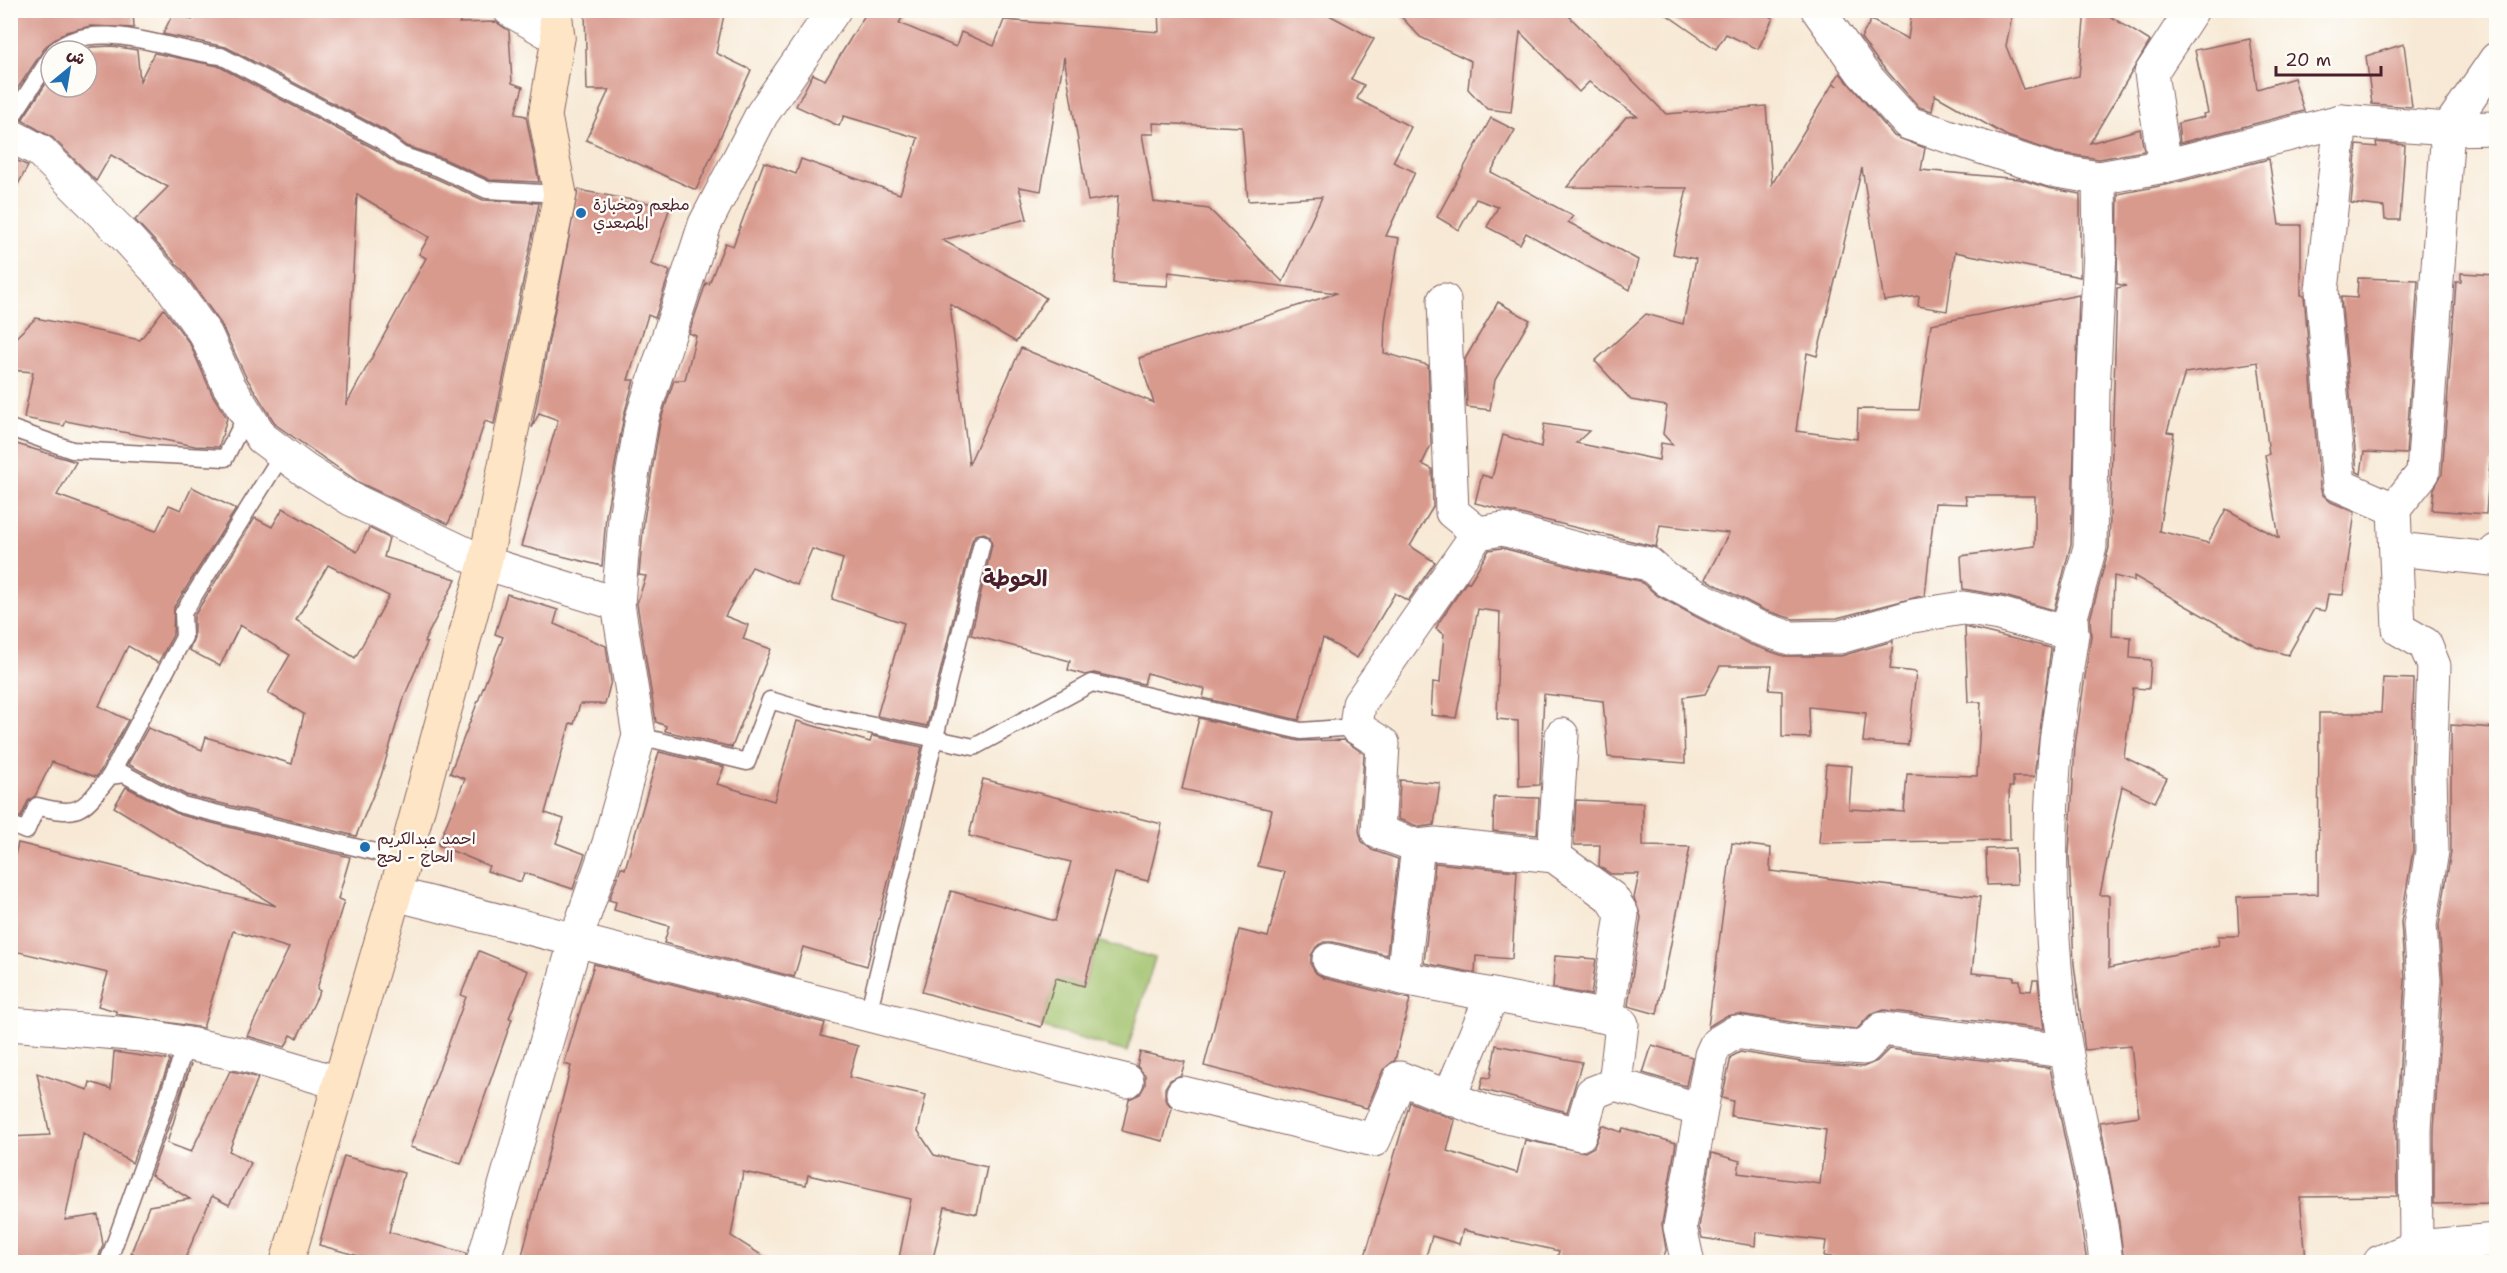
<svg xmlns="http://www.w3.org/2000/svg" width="2507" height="1273" viewBox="0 0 2507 1273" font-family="'Shantell Sans','Playpen Sans Arabic',sans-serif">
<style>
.green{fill:#9fc069;stroke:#74704a;stroke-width:1.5}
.building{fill:#d99a8e;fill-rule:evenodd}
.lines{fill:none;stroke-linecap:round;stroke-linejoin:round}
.lane-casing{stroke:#876666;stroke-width:19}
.street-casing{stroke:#876666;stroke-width:35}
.secondary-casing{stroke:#876666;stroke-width:35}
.lane{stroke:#fff;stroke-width:16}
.street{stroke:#fff;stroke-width:33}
.secondary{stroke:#fde5c5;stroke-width:33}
.poi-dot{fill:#1f6fb2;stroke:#fdfcf7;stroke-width:2}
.labels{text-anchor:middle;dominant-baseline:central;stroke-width:5;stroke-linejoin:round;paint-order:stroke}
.poi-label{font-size:16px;fill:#4a1f2b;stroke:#fdfcf7;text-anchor:start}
.district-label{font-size:22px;font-weight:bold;fill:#4a1f2b;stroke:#fdfcf7}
</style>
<rect width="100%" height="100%" fill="#fdfcf7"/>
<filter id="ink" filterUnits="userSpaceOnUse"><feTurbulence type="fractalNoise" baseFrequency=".0167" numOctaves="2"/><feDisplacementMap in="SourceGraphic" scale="12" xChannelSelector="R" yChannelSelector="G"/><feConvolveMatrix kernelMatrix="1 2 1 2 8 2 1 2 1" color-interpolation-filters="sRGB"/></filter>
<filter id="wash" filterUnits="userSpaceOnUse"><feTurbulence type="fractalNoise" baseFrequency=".008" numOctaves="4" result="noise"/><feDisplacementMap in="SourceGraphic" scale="24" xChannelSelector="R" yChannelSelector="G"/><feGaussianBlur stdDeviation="1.35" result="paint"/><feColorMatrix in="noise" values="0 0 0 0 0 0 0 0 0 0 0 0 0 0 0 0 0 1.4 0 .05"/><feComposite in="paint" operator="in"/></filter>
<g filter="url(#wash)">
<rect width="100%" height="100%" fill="#f7e9d5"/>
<path class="green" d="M 1097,941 L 1155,958 L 1127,1052 L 1041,1027 L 1056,978 L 1084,986 Z"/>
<g id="blocks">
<g class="building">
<path d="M 10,10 L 133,10 L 134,28 L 91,26 L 66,32 L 46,46 L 10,100 Z"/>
<path d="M 196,10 L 467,10 L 459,23 L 496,22 L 509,31 L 512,83 L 523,87 L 515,114 L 526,116 L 539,182 L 490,180 L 442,158 L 406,146 L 386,131 L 226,47 L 163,34 L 174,11 L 192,20 Z"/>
<path d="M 585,10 L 725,10 L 716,53 L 751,70 L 696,190 L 586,140 L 609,90 L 587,90 Z"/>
<path d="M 868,10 L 907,10 L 899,23 L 956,47 L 961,32 L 994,46 L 1004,20 L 1159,32 L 1158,10 L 1320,10 L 1374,39 L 1351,79 L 1364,85 L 1357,99 L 1411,127 L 1393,162 L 1415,172 L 1386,236 L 1399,238 L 1385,322 L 1384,353 L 1428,365 L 1431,445 L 1422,464 L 1432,469 L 1433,507 L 1410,546 L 1435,562 L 1408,601 L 1395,593 L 1357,658 L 1323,638 L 1299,720 L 1203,698 L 1205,689 L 1147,673 L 1144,684 L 1094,673 L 1085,675 L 1068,670 L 1070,661 L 971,635 L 992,545 L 990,536 L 984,533 L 975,535 L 972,541 L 927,726 L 877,716 L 904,623 L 832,599 L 843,559 L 812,549 L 797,585 L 752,567 L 725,616 L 748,625 L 743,639 L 771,649 L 732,747 L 665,731 L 666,726 L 656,722 L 637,603 L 646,576 L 639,575 L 644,520 L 660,422 L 674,380 L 685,380 L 696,336 L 689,333 L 706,283 L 709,284 L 725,243 L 733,246 L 764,162 L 796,174 L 801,159 L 900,194 L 918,138 L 844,116 L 839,126 L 796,106 L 813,74 L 825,80 ZM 1064,57 L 1088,201 L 1118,196 L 1113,283 L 1167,286 L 1169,272 L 1337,293 L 1139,358 L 1154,403 L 1021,348 L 969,464 L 950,304 L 1016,342 L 1046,298 L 1023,283 L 942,240 L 1027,219 L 1019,187 L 1041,191 ZM 1153,123 L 1242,127 L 1248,201 L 1322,197 L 1283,282 L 1209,209 L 1154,202 L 1142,134 L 1154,134 Z"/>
<path d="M 1395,10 L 1563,10 L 1666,114 L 1766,106 L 1772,184 L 1832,85 L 1836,85 L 1833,83 L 1840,73 L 1894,136 L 1925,148 L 1921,170 L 2019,179 L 2048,188 L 2080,194 L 2080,277 L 1955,252 L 1947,311 L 1918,306 L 1919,296 L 1884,301 L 1862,168 L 1817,356 L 1807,353 L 1796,431 L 1857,439 L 1858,409 L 1919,410 L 1931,324 L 2079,295 L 2071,544 L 2054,610 L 2004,596 L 1963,589 L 1961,556 L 2035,546 L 2035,496 L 1965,496 L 1967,504 L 1935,503 L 1925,595 L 1837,618 L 1793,619 L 1764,610 L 1705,579 L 1729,533 L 1660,525 L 1656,547 L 1475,503 L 1482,475 L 1492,478 L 1503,435 L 1541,447 L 1544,424 L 1589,431 L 1576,443 L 1659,460 L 1661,443 L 1673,445 L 1663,434 L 1667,406 L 1631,400 L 1595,361 L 1646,314 L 1683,324 L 1696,259 L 1673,254 L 1687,188 L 1567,187 L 1626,117 L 1637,116 L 1589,82 L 1579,92 L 1520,32 L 1511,112 L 1487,109 L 1468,89 L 1471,61 L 1420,37 Z"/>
<path d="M 1660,10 L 1757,10 L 1773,18 L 1758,49 L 1726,34 L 1716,49 Z"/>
<path d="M 1912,10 L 2013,10 L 2006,46 L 2023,89 L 2079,76 L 2085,10 L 2100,10 L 2150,41 L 2090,143 L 2140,129 L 2144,151 L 2099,159 L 2055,152 L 2007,136 L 1935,95 L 1932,111 L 1919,107 L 1877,60 L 1861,38 L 1871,20 L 1908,39 Z"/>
<path d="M 2250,39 L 2257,89 L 2294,78 L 2304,111 L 2180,143 L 2178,123 L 2204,117 L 2203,114 L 2208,113 L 2195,50 Z"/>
<path d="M 2404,44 L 2412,107 L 2372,104 L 2366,56 Z"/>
<path d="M 112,46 L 137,50 L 140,81 L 154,53 L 218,66 L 375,149 L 398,165 L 435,178 L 483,200 L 539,203 L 494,424 L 485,421 L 461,495 L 448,524 L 360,483 L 276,425 L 246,377 L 221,324 L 184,272 L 135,220 L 168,187 L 111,155 L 96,181 L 53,138 L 22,120 L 51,76 L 51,87 L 87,87 L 87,51 L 75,51 L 92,47 ZM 357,194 L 429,237 L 419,254 L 426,258 L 346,405 Z"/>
<path d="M 1491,118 L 1515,130 L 1491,172 L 1573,216 L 1568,222 L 1638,260 L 1630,290 L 1526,233 L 1520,244 L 1487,227 L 1498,207 L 1476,199 L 1459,230 L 1437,217 Z"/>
<path d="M 2376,142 L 2405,145 L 2400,220 L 2385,220 L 2384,207 L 2351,203 L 2357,145 L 2377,147 Z"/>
<path d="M 10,157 L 28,166 L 10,199 Z"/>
<path d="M 2269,159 L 2279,225 L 2301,225 L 2301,295 L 2304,295 L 2320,487 L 2323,495 L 2331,502 L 2355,512 L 2343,595 L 2328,594 L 2325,611 L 2314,609 L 2288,655 L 2256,646 L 2134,576 L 2134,581 L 2114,576 L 2112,636 L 2131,637 L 2130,658 L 2151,660 L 2149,689 L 2133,688 L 2124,757 L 2167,778 L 2155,802 L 2122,786 L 2100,895 L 2109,895 L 2109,968 L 2219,945 L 2218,936 L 2239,936 L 2237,897 L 2318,894 L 2319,713 L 2381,713 L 2383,678 L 2414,679 L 2411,774 L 2413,850 L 2401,922 L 2405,980 L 2396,1130 L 2397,1196 L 2300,1197 L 2306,1259 L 2275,1263 L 2124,1263 L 2119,1222 L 2100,1122 L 2139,1116 L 2131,1046 L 2085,1050 L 2074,964 L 2069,854 L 2075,745 L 2091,636 L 2090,619 L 2109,548 L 2117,288 L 2126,286 L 2117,284 L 2118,194 L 2170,184 ZM 2258,362 L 2269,454 L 2265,455 L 2279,538 L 2226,509 L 2208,543 L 2159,531 L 2174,433 L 2167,432 L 2185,373 Z"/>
<path d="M 578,190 L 670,207 L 651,264 L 670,271 L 655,318 L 648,315 L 628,380 L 634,380 L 624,415 L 606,515 L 602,566 L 521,546 L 558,420 L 539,413 L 532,428 Z"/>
<path d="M 2461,273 L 2496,275 L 2496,463 L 2490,463 L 2486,514 L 2432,510 L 2434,489 L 2442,474 L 2456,282 L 2461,282 Z"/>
<path d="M 2358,278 L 2418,280 L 2406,454 L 2364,452 L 2361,474 L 2357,472 L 2341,297 L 2357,298 Z"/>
<path d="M 1498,302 L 1530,320 L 1495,380 L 1490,410 L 1467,407 L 1465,359 Z"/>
<path d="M 164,309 L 190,344 L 212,394 L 227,418 L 219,447 L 195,446 L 66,421 L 64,426 L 24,418 L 33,372 L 10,370 L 10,343 L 36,318 L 140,340 Z"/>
<path d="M 10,442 L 76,462 L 57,495 L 156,531 L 169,505 L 181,510 L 192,487 L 236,509 L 174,607 L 173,635 L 158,663 L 128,646 L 99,706 L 128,720 L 101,770 L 96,777 L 52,762 L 35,796 L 28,801 L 21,817 L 10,816 Z"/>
<path d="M 283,508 L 357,552 L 369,528 L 389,538 L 384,557 L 456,579 L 424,642 L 427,643 L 405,695 L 381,776 L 356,836 L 186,795 L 128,764 L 148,728 L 202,750 L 206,737 L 292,764 L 304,714 L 268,693 L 290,655 L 240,625 L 220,666 L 189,650 L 194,637 L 194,616 L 255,518 L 272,527 ZM 328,565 L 389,596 L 355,658 L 296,620 Z"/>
<path d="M 1502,548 L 1580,569 L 1640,581 L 1658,596 L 1693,615 L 1749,644 L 1784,656 L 1841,656 L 1893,641 L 1890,669 L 1916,672 L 1908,745 L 1863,742 L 1866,713 L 1809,707 L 1810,738 L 1782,737 L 1782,691 L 1769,690 L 1772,666 L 1720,666 L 1705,694 L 1683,697 L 1685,763 L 1608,757 L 1603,701 L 1544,694 L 1540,785 L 1519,786 L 1518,721 L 1497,719 L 1500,612 L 1478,609 L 1456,718 L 1431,715 L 1433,682 L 1440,683 L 1444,634 L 1436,629 L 1439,622 L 1467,581 L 1469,583 L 1489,550 Z"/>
<path d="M 507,594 L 558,610 L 554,624 L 606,646 L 611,681 L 605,704 L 580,704 L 574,724 L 570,723 L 545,813 L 564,819 L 556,843 L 585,854 L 573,889 L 524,873 L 521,882 L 487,871 L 489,866 L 438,845 L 465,779 L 450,773 L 503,637 L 495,634 Z"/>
<path d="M 1965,627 L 2051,648 L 2034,777 L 2013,777 L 2013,787 L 2009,787 L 2010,840 L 1819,843 L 1826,764 L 1852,766 L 1849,809 L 1904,812 L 1907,774 L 1977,776 L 1981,702 L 1968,702 Z"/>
<path d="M 1199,718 L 1299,741 L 1344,740 L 1364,754 L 1359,831 L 1362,842 L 1372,850 L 1398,859 L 1387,955 L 1333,942 L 1324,942 L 1316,947 L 1311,956 L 1311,965 L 1316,973 L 1324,978 L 1410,999 L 1395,1060 L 1383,1070 L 1367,1108 L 1204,1066 L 1239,930 L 1268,937 L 1285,872 L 1258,866 L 1272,810 L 1182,789 Z"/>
<path d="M 797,721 L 870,742 L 872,736 L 922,747 L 867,966 L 803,947 L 794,977 L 664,943 L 669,926 L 614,910 L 616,902 L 609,900 L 621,867 L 625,869 L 659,752 L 724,767 L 717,784 L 774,801 Z"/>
<path d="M 2451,725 L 2496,728 L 2496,1203 L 2434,1204 L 2434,1131 L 2443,981 L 2439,926 L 2451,851 Z"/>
<path d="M 983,779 L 1162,824 L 1148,881 L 1115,873 L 1084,986 L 1056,978 L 1041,1027 L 922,992 L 951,891 L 1055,921 L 1071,862 L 969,836 Z"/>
<path d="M 1400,780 L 1440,783 L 1434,825 L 1420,827 L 1398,819 Z"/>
<path d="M 126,787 L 180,815 L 350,857 L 338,899 L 344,901 L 317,989 L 320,991 L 297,1038 L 291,1035 L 285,1047 L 247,1036 L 289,948 L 233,931 L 203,1028 L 116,1014 L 116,1011 L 98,1006 L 108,973 L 10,950 L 10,874 L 18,843 L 276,906 L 114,807 Z"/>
<path d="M 1494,797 L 1539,798 L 1537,835 L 1493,831 Z"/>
<path d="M 1576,800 L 1643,803 L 1643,846 L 1690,847 L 1657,1014 L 1628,1006 L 1641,917 L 1634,898 L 1639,874 L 1611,874 L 1599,866 L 1600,845 L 1574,845 Z"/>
<path d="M 1732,843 L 1771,848 L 1770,871 L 1980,897 L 1972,973 L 2014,977 L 2014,980 L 2020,980 L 2021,990 L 2031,991 L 2033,980 L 2038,980 L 2044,1029 L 1884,1010 L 1869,1016 L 1857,1029 L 1811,1025 L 1739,1014 L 1726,1016 L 1708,1027 Z"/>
<path d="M 2015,848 L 2017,884 L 1987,885 L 1986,849 Z"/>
<path d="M 1435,863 L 1517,871 L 1512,959 L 1476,956 L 1475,973 L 1424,963 Z"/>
<path d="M 479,951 L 528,971 L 509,1018 L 512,1019 L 461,1164 L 410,1147 L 466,997 L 461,995 Z"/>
<path d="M 1555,956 L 1596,959 L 1591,995 L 1553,988 Z"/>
<path d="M 594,964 L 825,1023 L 821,1036 L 858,1046 L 849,1077 L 926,1095 L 918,1131 L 934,1155 L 987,1167 L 977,1214 L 945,1207 L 932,1263 L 898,1263 L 911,1199 L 808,1175 L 806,1185 L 743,1172 L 731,1236 L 774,1263 L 520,1263 L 571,1066 L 564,1064 Z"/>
<path d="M 1496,1045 L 1582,1062 L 1567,1112 L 1480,1089 L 1483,1077 L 1490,1078 Z"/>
<path d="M 1652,1045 L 1692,1057 L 1686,1086 L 1643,1073 Z"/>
<path d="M 1889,1049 L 2050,1068 L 2076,1192 L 2087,1263 L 1905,1263 L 1860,1257 L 1859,1261 L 1824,1256 L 1826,1241 L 1756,1232 L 1755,1246 L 1702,1238 L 1699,1227 L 1712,1153 L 1740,1161 L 1738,1173 L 1820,1184 L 1826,1130 L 1731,1116 L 1733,1101 L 1722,1098 L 1731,1057 L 1740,1052 L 1808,1063 L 1863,1067 L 1877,1061 Z"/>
<path d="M 114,1052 L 170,1060 L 132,1163 L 83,1133 L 65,1220 L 98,1215 L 103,1245 L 98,1259 L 78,1263 L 10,1263 L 10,1137 L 50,1135 L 37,1073 L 88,1090 L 90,1082 L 111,1089 Z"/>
<path d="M 1140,1052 L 1185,1062 L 1181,1075 L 1170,1080 L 1165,1088 L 1165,1099 L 1172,1108 L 1163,1141 L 1122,1131 L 1129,1099 L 1140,1094 L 1145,1085 L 1145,1075 L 1137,1066 Z"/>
<path d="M 191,1064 L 167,1143 L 191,1152 L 230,1071 L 241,1073 L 258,1078 L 229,1151 L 251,1163 L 229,1205 L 212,1196 L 183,1263 L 130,1263 L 133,1253 L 131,1253 L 149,1206 L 190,1199 L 151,1175 Z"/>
<path d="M 1410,1102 L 1455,1120 L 1447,1151 L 1517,1173 L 1525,1140 L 1585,1152 L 1594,1147 L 1602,1125 L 1621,1132 L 1623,1128 L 1676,1143 L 1662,1224 L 1666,1250 L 1662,1263 L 1556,1263 L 1559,1251 L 1463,1230 L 1459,1244 L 1432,1236 L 1424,1263 L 1363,1263 Z"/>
<path d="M 344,1156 L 404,1173 L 389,1232 L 466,1253 L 465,1263 L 384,1263 L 319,1245 Z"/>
</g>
</g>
</g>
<g filter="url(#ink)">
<use href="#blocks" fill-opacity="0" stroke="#876666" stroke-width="1.5"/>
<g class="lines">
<defs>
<g id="lane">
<path d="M 55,51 C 94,15 174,52 221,56 L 381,140 L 401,155 L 439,168 L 487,190 L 560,194"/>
<path d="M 10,120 L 51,57"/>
<path d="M 10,428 L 72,450 L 225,458 L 247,414"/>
<path d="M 639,736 L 747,762 L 770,700 L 817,714 L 974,747 L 1092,683 L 1301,731 L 1356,727"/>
<path d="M 110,776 L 184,637 L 183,613 L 283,453"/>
<path d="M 14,826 L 26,831 L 37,806 C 81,818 83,809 110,776 L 124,774 L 182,805 L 404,859"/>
<path d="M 868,1014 L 982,543"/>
<path d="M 108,1262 L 187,1043"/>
</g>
<g id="street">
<path d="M 510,10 L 558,38"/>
<path d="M 1818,10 L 1862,72 L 1908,123 L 2051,170 L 2099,178 L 2165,166 L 2341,121 L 2448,129 L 2496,128"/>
<path d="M 2341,121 L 2322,290 L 2339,485 L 2394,509"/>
<path d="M 10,135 L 40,151 L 126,237 L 170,285 L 206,335 L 229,386 L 262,438 L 305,470 L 351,499 L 485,563 L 618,604"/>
<path d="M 2165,166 L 2151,73 L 2192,10"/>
<path d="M 2099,178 L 2100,251 L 2093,392 L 2090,547 L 2071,617 L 2072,634 C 2067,670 2060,707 2056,743 C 2049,816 2049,892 2055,966 C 2062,1066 2095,1163 2106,1262"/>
<path d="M 1444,300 L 1452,512 L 1478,533"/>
<path d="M 2397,549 L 2491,559 L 2496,551"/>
<path d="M 1554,856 L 1562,735"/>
<path d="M 395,894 L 1127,1081"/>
<path d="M 1329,960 L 1403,978 L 1607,1017"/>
<path d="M 1403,978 L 1418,846"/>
<path d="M 10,1024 L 141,1035 L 245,1055 L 339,1083"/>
<path d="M 1183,1093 L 1374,1140 L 1400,1078 L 1486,1112 L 1580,1134 L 1592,1093 L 1615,1084"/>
<path d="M 1449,1098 L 1492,995"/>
<path d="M 1700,1110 L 1615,1084 L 1622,1024 L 1607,1017 L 1622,914 L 1612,898 L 1554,856 L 1436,844 L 1418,846 L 1378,832 L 1383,744 L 1356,727 L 1359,704 L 1478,533 L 1503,529 L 1585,551 L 1649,564 L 1667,580 L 1702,599 L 1757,627 L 1790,638 L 1840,637 L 1913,616 L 1963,608 L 1999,614 L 2072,634"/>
<path d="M 2416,1247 L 2415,1131 L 2424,980 L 2420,925 L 2432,851 L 2430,774 L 2434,666 L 2425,644 L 2399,629 L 2394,509 L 2423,473 L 2448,129 L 2496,59"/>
<path d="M 1687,1259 L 1680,1227 L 1711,1055 L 1716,1044 L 1736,1032 L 1809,1044 L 1864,1048 L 1882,1029 L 2066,1051"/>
<path d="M 483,1262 L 576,939 L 609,843 L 639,736 L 618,604 L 625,518 L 642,418 L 705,224 L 762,114 L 834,10"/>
<path d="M 2380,1262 L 2416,1247 L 2496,1240"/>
</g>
<path id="secondary" d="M 287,1262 L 395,894 L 485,563 L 560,194 L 545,116 L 558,38 L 555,10"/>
</defs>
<use href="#lane" class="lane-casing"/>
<use href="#street" class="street-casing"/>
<use href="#secondary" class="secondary-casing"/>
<use href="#lane" class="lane"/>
<use href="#street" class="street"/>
<use href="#secondary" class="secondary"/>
</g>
</g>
<g class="poi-dot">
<circle cx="581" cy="213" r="6"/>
<circle cx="365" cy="847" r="6"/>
</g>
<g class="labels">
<g class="poi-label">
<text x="593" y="204">مطعم ومخبازة<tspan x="593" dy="18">المصعدي</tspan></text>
<text x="377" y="838">احمد عبدالكريم<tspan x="377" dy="18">الحاج - لحج</tspan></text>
</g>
<g class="district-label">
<text x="1015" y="578">الحوطة</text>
</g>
</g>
<rect width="2507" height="1273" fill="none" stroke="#fdfcf7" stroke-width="36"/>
<g transform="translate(69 69) rotate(30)"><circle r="28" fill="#fdfcf7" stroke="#b5a4a5" stroke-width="1.5"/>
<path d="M0-4.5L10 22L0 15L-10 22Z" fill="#1f6fb2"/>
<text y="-9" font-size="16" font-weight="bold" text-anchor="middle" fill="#4a1f2b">ش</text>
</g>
<path d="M2276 66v9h105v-9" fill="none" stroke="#4a1f2b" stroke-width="3"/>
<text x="2285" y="66" font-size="18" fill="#4a1f2b" stroke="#fdfcf7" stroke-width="4.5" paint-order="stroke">20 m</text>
</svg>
